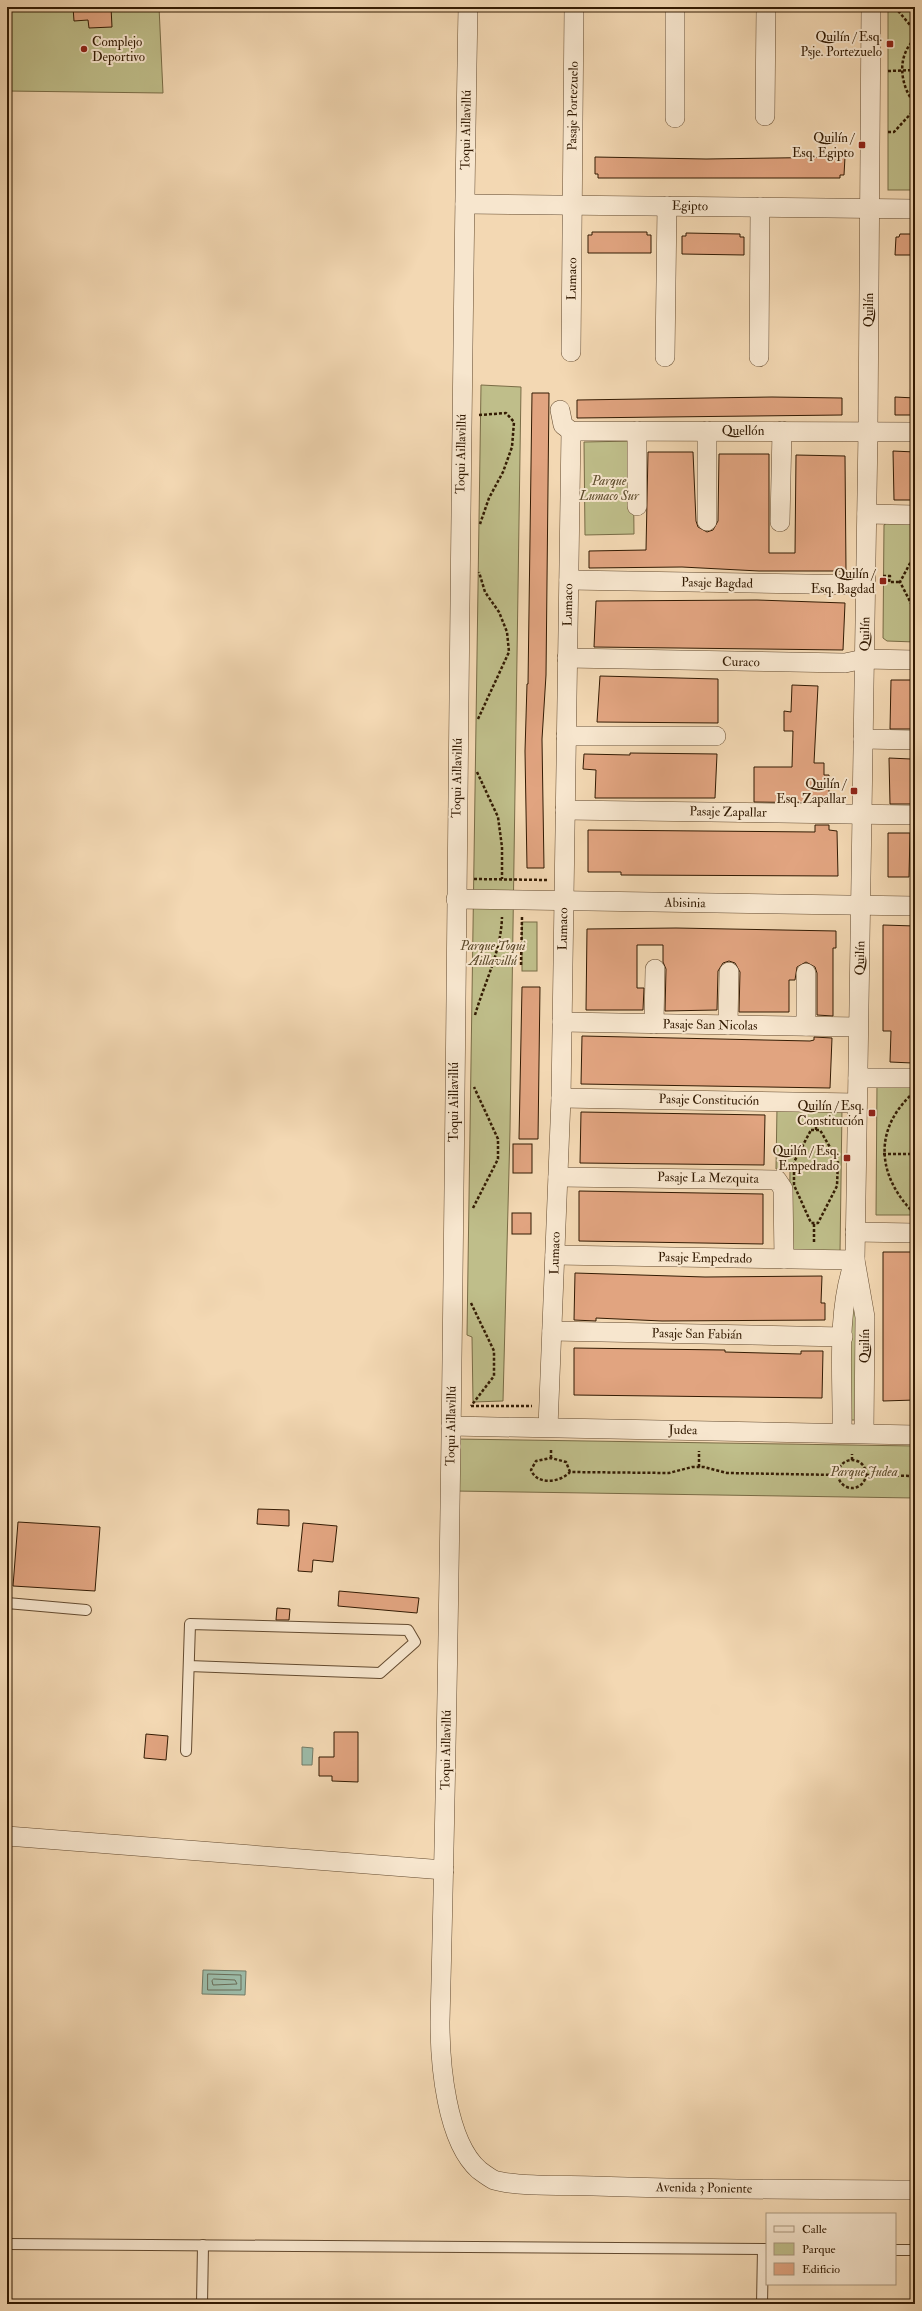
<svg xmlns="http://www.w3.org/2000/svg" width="922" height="2311" viewBox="0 0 922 2311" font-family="'IM FELL Double Pica',serif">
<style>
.green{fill:#bfbe8a;stroke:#796c46}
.water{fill:#9cbba8;stroke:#727b66}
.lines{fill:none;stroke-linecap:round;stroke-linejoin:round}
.shore{stroke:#686b56;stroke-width:1}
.building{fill:#e1a480;stroke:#331b03}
.service-casing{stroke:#634a2f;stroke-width:12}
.minor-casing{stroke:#634a2f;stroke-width:20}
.path{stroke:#331b03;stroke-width:2.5;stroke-dasharray:3 2;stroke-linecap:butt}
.service{stroke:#f7e6ce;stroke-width:10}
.minor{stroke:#f7e6ce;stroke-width:19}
.poi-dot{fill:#8f2418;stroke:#f7e6ce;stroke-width:1.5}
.labels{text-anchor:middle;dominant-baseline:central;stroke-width:4;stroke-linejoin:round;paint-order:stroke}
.poi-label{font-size:13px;fill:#331b03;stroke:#f7e6ce;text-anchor:end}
.street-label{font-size:13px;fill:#331b03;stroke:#f7e6ce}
.park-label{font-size:13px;font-style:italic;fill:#5d4c2c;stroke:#f7e6ce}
</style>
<rect width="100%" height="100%" fill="#f3d8b3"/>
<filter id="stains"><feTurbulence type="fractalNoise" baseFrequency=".005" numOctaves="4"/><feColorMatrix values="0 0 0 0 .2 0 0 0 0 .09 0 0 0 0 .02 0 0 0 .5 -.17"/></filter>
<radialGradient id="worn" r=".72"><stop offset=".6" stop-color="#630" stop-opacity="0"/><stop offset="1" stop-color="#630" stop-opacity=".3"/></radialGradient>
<g class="green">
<path d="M 7,7 L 159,7 L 163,93 L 7,91 Z"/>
<rect x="888" y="7" width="27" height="183"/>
<path d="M 481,385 L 521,387 L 510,1130 L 503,1401 L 473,1402 L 472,1337 L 467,1335 Z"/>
<path d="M 633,441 L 634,534 L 585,535 L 584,442 Z"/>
<path d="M 891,520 L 915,521 L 915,642 L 887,641 L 883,638 L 884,525 Z"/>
<rect x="522" y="922" width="15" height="49"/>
<path d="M 877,1083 L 915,1083 L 915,1215 L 876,1215 Z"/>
<path d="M 777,1107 L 842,1108 L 840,1253 L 789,1253 L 790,1169 L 776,1169 Z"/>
<path d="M 854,1286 L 861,1331 L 858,1420 L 848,1420 L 847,1331 Z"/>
<path d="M 456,1439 L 915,1446 L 915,1498 L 454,1491 Z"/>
</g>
<g class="water">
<path d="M 302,1747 L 313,1748 L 312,1765 L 302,1765 Z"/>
<path d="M 203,1970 L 246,1971 L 245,1995 L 202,1994 Z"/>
</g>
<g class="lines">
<g class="shore">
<path d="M 208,1974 L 241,1975 L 241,1990 L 208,1990 Z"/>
<path d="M 214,1979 L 235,1980 L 237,1984 L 213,1985 L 212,1981 Z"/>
</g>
</g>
<g class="building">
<path d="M 73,7 L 111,7 L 112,27 L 89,28 L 88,20 L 74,21 Z"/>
<path d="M 595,157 L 706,159 L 845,157 L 844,175 L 840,175 L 840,178 L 598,178 L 598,174 L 595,174 Z"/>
<path d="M 592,232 L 647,232 L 647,235 L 651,235 L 651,253 L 588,253 L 588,235 L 592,235 Z"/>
<path d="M 686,233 L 740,234 L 740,237 L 744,237 L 744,255 L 682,254 L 682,236 L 686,236 Z"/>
<path d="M 900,234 L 915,234 L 915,255 L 895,255 L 896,237 L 899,237 Z"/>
<path d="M 532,393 L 549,393 L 546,675 L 542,739 L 544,868 L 527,868 L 525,751 L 527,684 L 528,684 Z"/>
<path d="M 772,397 L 842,398 L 842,415 L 577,418 L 577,400 Z"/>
<path d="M 895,397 L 915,398 L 915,415 L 895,415 Z"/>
<path d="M 893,451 L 915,452 L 915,500 L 894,500 Z"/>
<path d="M 648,452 L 693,452 L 696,521 L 698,527 L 707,532 L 713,530 L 718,521 L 719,454 L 769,454 L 769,553 L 795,553 L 796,455 L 845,456 L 846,571 L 759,571 L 682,567 L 589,568 L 589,551 L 646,550 Z"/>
<path d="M 757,600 L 845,603 L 843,650 L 594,647 L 596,601 Z"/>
<path d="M 600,676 L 718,679 L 718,723 L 597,722 Z"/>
<path d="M 891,680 L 913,680 L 912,729 L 890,729 Z"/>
<path d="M 792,685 L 818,686 L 814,763 L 824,763 L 824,775 L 829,775 L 829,803 L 754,802 L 754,767 L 792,767 L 793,731 L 784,731 L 784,711 L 791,712 Z"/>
<path d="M 630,753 L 717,754 L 715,798 L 595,798 L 596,770 L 583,769 L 584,754 L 630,755 Z"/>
<path d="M 889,758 L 911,759 L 911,804 L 890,804 Z"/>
<path d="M 815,825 L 829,825 L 829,830 L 837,831 L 838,876 L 621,875 L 621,872 L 588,872 L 588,830 L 815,832 Z"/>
<path d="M 888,833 L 910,833 L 909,877 L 888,877 Z"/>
<path d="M 883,925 L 915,926 L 915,1030 L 913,1030 L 912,1063 L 890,1062 L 891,1031 L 883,1031 Z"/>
<path d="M 676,928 L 836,931 L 836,948 L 833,948 L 833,1016 L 817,1015 L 817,973 L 815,967 L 806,962 L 797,967 L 795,980 L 789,980 L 789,1012 L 739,1012 L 740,972 L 735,963 L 729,961 L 723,963 L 718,971 L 717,1010 L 665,1011 L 666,969 L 663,962 L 663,945 L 637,945 L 637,988 L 644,988 L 643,1010 L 586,1010 L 587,929 Z"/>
<path d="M 522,987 L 540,987 L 538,1139 L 519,1139 Z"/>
<path d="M 582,1036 L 810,1041 L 814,1040 L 814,1037 L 832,1038 L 830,1088 L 581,1084 Z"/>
<path d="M 581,1112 L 765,1115 L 764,1165 L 580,1163 Z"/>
<rect x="513" y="1144" width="19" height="29"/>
<path d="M 579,1191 L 763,1194 L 763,1244 L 579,1241 Z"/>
<rect x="512" y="1213" width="19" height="21"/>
<path d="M 883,1252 L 915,1252 L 915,1400 L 883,1401 Z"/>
<path d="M 575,1273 L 705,1277 L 822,1276 L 821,1303 L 825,1303 L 825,1320 L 662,1321 L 596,1318 L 596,1321 L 574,1320 Z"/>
<path d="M 574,1348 L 725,1350 L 725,1352 L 801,1354 L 801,1351 L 823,1351 L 822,1398 L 574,1395 Z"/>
<path d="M 258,1509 L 289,1510 L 289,1526 L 257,1524 Z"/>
<path d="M 18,1522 L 100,1527 L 95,1591 L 13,1586 Z"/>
<path d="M 303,1523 L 337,1526 L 333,1562 L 313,1560 L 312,1572 L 298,1571 Z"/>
<path d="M 339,1591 L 419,1598 L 417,1613 L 338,1606 Z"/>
<path d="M 277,1608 L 290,1609 L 289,1620 L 276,1620 Z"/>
<path d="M 334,1732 L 358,1732 L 358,1782 L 332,1781 L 332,1776 L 319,1776 L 319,1757 L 334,1757 Z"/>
<path d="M 146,1734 L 168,1736 L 166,1760 L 144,1758 Z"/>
</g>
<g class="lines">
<defs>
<g id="service">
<path d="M 7,1603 L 86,1610"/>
<path d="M 186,1751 L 190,1624 L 408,1630 L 415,1642 L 380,1673 L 189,1666"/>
<path d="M 7,2244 L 767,2249"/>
<path d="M 895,2250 L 915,2250"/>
<path d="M 202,2304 L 203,2245"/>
<path d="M 762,2304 L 763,2249"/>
</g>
<g id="minor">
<path d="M 468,7 C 456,678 457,1350 440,2022 C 440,2063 446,2141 479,2170 C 483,2173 490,2178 494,2180 C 516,2187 569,2185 594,2186 C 701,2190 808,2189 915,2190"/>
<path d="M 765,116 L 766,7"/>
<path d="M 675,118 L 675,7"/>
<path d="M 465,204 L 915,209"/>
<path d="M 571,352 L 574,7"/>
<path d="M 665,357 L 667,206"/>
<path d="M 759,357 L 760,207"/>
<path d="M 560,410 L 563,425 L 571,431 L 915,432"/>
<path d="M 637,431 L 637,506"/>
<path d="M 867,514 L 915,515"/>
<path d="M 707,521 L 707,431"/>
<path d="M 780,522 L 782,431"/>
<path d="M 569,580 L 866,585"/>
<path d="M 567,658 L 845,663 L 864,659 L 915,660"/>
<path d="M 566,736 L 716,736"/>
<path d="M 863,739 L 915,740"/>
<path d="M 565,810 L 915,815"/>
<path d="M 456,899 L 915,906"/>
<path d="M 562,1022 L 858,1027"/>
<path d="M 654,1024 L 655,969"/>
<path d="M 728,1025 L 729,972"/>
<path d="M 806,1026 L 806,973"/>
<path d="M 858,1078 L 915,1078"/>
<path d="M 561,1098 L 857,1103"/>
<path d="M 558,1177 L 777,1180 L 783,1189 L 784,1259"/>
<path d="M 855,1232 L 915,1233"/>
<path d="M 555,1255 L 855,1260"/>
<path d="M 552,1331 L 843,1337"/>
<path d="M 451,1426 L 915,1435"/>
<path d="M 548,1427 L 561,1098 L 571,431"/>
<path d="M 842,1433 C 843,1379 836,1317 853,1265"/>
<path d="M 864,1433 L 865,1317 L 855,1260 L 868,431 L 871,7"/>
<path d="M 7,1836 L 444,1870"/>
</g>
</defs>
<use href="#service" class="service-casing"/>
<use href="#minor" class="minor-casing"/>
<g class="path">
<path d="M 895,7 L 915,31"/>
<path d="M 915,39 C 896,56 900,86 915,104"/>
<path d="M 888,71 L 915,70"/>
<path d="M 888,132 L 894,132 L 915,109"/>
<path d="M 479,415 L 506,413 L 514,422 L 512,447 L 503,472 L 489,498 L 480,524"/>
<path d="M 915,554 L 900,582 L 915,611"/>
<path d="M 883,576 L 890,576 L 889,582 L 900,582"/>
<path d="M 478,719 L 509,652 L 507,632 L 499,612 L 485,592 L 479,572"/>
<path d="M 477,772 L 498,817 L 502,847 L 502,879"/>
<path d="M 474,879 L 547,880"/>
<path d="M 521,965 L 522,917"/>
<path d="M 475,1015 C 485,981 501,952 502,917"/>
<path d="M 910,1096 C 872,1133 879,1179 915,1214"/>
<path d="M 811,1130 L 820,1130 L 838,1161 L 837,1186 L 818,1223 L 811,1223 L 794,1185 L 794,1162 Z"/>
<path d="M 816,1130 L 816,1119"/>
<path d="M 883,1154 L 915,1154"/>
<path d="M 473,1208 L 498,1159 L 498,1139 L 474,1087"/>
<path d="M 814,1242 L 814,1223"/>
<path d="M 471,1303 L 494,1351 L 494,1376 L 471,1406"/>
<path d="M 471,1406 L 532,1406"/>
<path d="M 551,1458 L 551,1448"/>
<path d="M 852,1460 L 852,1454"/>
<circle cx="852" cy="1474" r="14"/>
<path d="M 699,1467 L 699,1451"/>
<path d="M 570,1472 L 566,1462 L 551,1458 L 536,1461 L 531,1470 C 537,1486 561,1482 570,1472 L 669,1473 L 692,1467 L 704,1467 L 727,1473 L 838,1475"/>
<path d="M 866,1475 L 915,1476"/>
</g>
<use href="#service" class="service"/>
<use href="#minor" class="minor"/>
</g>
<g class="poi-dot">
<rect x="886" y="40" width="8" height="8" rx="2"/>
<circle cx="84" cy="49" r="4"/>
<rect x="858" y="141" width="8" height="8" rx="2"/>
<rect x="879" y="577" width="8" height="8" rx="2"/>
<rect x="850" y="787" width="8" height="8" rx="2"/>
<rect x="868" y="1109" width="8" height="8" rx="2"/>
<rect x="843" y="1154" width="8" height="8" rx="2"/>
</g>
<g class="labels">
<g class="poi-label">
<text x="882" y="37">Quilín / Esq.<tspan x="882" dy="15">Psje. Portezuelo</tspan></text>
<text x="92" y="42" text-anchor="start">Complejo<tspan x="92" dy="15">Deportivo</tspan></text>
<text x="854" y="138">Quilín /<tspan x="854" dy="15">Esq. Egipto</tspan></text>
<text x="875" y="574">Quilín /<tspan x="875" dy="15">Esq. Bagdad</tspan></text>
<text x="846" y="784">Quilín /<tspan x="846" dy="15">Esq. Zapallar</tspan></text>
<text x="864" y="1106">Quilín / Esq.<tspan x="864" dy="15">Constitución</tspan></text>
<text x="839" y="1151">Quilín / Esq.<tspan x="839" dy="15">Empedrado</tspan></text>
</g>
<g class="street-label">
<text transform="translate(573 106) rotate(-89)">Pasaje Portezuelo</text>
<text transform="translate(466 130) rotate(-89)">Toqui Aillavillú</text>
<text transform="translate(690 206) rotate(1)">Egipto</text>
<text transform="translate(572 279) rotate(-89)">Lumaco</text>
<text transform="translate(869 310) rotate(-90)">Quilín</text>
<text x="743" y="431">Quellón</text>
<text transform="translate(461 454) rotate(-89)">Toqui Aillavillú</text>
<text transform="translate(717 583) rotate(1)">Pasaje Bagdad</text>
<text transform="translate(568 605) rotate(-89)">Lumaco</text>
<text transform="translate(865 634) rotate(-89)">Quilín</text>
<text transform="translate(741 662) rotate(1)">Curaco</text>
<text transform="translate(457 778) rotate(-89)">Toqui Aillavillú</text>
<text transform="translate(728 812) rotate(1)">Pasaje Zapallar</text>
<text transform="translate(685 903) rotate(1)">Abisinia</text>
<text transform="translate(563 929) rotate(-89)">Lumaco</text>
<text transform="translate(860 958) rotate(-89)">Quilín</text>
<text transform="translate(710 1025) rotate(1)">Pasaje San Nicolas</text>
<text transform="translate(709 1100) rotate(1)">Pasaje Constitución</text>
<text transform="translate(454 1102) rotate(-90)">Toqui Aillavillú</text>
<text transform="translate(708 1178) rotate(1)">Pasaje La Mezquita</text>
<text transform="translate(555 1253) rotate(-88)">Lumaco</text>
<text transform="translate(705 1258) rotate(1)">Pasaje Empedrado</text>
<text transform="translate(697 1334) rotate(1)">Pasaje San Fabián</text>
<text transform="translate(865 1346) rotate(-90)">Quilín</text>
<text transform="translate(451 1426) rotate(-89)">Toqui Aillavillú</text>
<text transform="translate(683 1430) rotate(1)">Judea</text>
<text transform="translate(446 1750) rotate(-89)">Toqui Aillavillú</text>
<text transform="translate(704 2188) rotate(1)">Avenida 3 Poniente</text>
</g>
<g class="park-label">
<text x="609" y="481">Parque<tspan x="609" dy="15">Lumaco Sur</tspan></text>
<text x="493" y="946">Parque Toqui<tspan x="493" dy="15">Aillavillú</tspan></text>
<text x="864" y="1472">Parque Judea</text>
</g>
</g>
<rect width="922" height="2311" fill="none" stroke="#f3d8b3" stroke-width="24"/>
<rect x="8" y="8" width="906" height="2295" fill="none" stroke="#331b03" stroke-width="2"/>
<rect x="12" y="12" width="898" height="2287" fill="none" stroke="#331b03"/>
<rect x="766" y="2213" width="130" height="72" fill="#f7e6ce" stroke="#a9957d"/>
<rect x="774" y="2226" width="20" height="6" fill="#f7e6ce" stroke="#a9957d"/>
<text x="802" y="2233" font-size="12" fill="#331b03">Calle</text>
<rect x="774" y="2243" width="20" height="12" fill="#bfbe8a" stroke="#a9957d"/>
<text x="802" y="2253" font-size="12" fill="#331b03">Parque</text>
<rect x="774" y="2263" width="20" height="12" fill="#e1a480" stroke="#a9957d"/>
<text x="802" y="2273" font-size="12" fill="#331b03">Edificio</text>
<rect width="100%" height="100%" filter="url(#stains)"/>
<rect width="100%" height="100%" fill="url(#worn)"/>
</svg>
